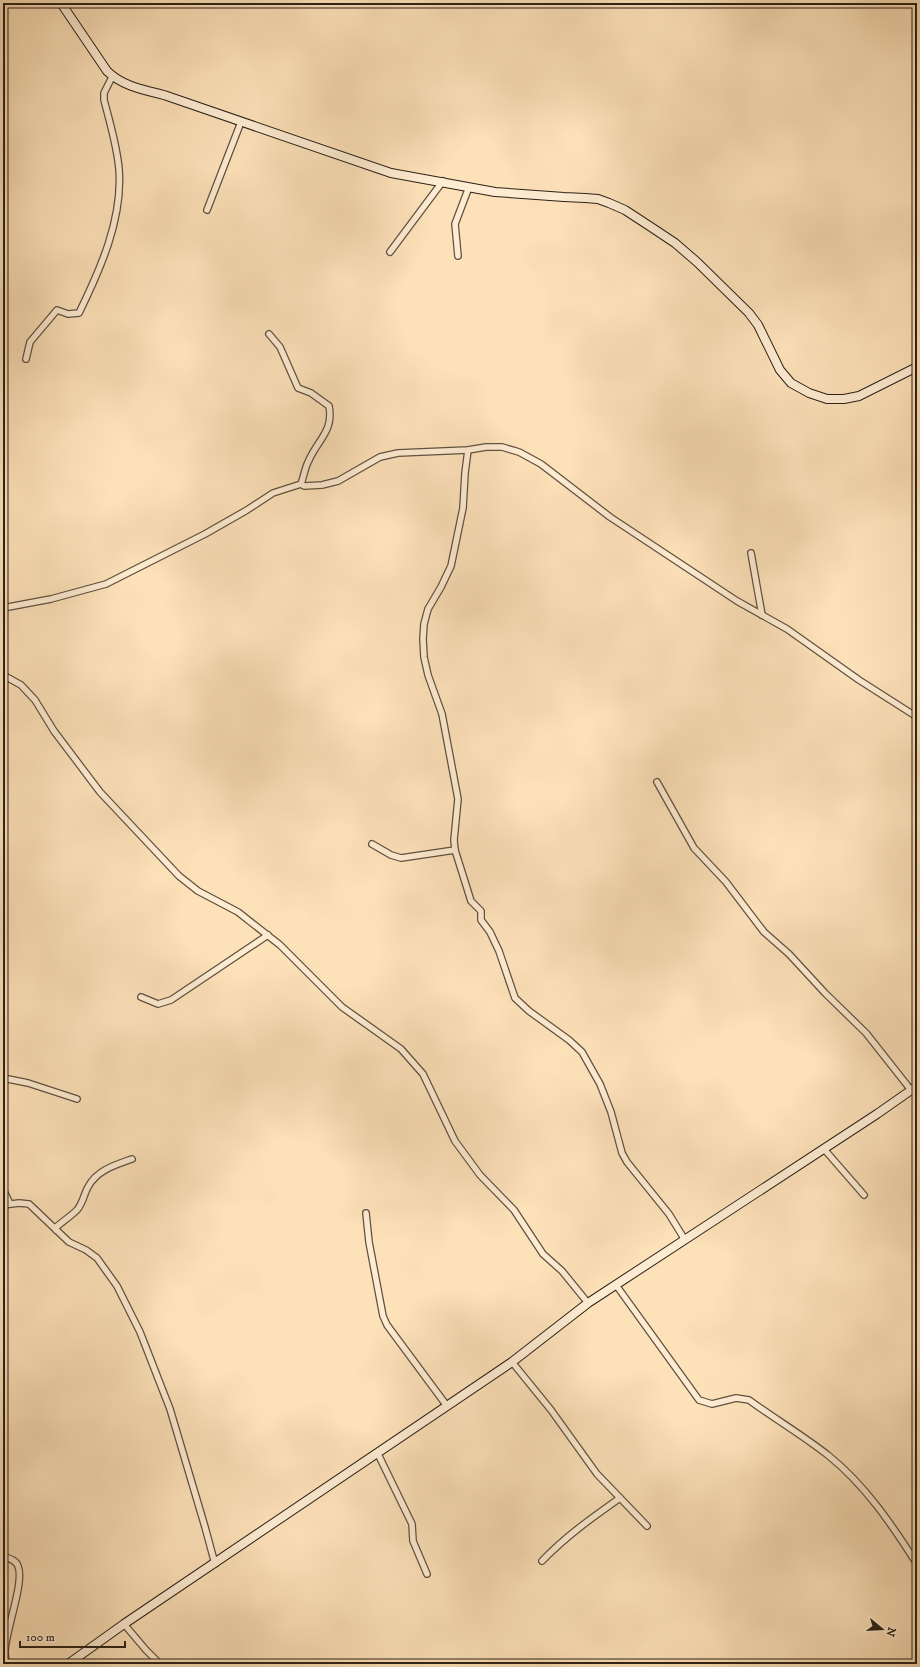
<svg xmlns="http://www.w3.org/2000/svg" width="920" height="1667" viewBox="0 0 920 1667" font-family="'IM FELL DW Pica',serif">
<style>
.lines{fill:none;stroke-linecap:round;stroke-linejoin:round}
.street-casing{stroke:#5f5140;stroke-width:8}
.secondary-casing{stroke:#2a2117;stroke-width:10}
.street{stroke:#feecd2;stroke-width:5.5}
.secondary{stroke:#feecd2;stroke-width:8}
</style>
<rect width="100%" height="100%" fill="#fde1b9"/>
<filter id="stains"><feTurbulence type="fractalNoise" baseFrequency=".005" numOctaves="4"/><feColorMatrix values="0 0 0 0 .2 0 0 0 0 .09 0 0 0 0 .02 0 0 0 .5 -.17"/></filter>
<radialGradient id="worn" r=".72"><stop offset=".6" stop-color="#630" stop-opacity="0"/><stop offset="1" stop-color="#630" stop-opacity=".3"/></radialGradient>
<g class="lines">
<defs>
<g id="street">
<path d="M 207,210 L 241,122"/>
<path d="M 390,252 L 443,181"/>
<path d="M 458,256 L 455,224 L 469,187"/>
<path d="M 269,334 L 280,347 L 298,388 L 311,393 L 329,406 C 334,430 318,440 309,460 C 305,467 304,476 301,484"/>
<path d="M 26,359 L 30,342 L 57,310 L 68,314 L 79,313 C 100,270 123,219 119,169 C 117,146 110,123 104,100 L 104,93 L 112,77"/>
<path d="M 468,450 L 465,473 L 463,508 L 451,566 L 441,587 L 428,609 L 424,624 L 423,639 L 424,657 L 428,675 L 442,714 L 458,799 L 454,840 L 455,850 L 471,901 L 481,911 L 481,920 L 490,932 L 499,951 L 515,998 L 529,1011 L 569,1040 L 582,1052 L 600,1084 L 611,1112 L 622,1153 L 627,1162 L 669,1214 L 685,1240"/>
<path d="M 751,553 L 762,615"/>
<path d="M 3,608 L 51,599 L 106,584 L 205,534 L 247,510 L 273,493 L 301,484 L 304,486 L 322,485 L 338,481 L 380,457 L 398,453 L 468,450 L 486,447 L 502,447 L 519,452 L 541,464 L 610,517 L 737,601 L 787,629 L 859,680 L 917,717"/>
<path d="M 3,675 L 21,685 L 35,700 L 54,731 L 100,792 L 179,876 L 198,891 L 238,912 L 280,945 L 342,1007 L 401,1049 L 423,1074 L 455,1141 L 480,1175 L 514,1210 L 543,1254 L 562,1271 L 588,1303"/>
<path d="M 657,782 L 694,848 L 726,882 L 764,932 L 789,954 L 825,993 L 866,1033 L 911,1090"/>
<path d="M 372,844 L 391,855 L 401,858 L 455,850"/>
<path d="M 141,997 L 158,1004 L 171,1000 L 268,935"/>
<path d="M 3,1078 L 28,1083 L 77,1099"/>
<path d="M 824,1149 L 864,1195"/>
<path d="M 3,1189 L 10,1204"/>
<path d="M 3,1205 L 19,1203 L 29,1204 L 69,1242 L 86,1250 L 97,1258 L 117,1286 L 140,1332 L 170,1409 L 205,1527 L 215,1564"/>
<path d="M 366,1213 L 369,1242 L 383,1316 L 387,1325 L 447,1406"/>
<path d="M 56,1230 L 55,1228 C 62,1222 71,1216 77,1210 C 83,1203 84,1194 88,1187 C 97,1170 115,1165 132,1159"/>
<path d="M 616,1285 L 699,1400 L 712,1404 L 736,1398 L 749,1400 C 775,1419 804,1436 829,1456 C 866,1486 892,1525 917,1564"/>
<path d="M 512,1362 L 551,1410 L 597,1474 L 647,1526"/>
<path d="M 378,1454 L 412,1524 L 413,1541 L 427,1574"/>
<path d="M 3,1556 C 8,1558 16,1560 18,1566 C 25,1582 5,1632 5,1652 C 5,1656 6,1660 6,1664"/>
<path d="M 542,1561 C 566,1536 593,1517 620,1498"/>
<path d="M 124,1624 L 146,1650 L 160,1664"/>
</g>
<g id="secondary">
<path d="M 61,3 L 107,71 C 122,86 144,90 164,95 L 391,173 L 495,192 L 564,197 L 585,198 L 598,199 L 609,203 L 625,210 L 651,227 L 675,243 L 697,262 L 749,313 L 758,325 L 780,370 L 791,383 L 809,393 L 827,399 L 844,399 L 859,396 L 917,367"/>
<path d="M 68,1664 L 124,1624 L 512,1362 L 588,1303 L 877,1114 L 917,1086"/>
</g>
</defs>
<use href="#street" class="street-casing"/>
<use href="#secondary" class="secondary-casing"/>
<use href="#street" class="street"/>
<use href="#secondary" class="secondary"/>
</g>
<rect width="920" height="1667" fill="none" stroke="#fde1b9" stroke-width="16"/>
<rect x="4" y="4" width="912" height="1659" fill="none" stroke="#2a2117" stroke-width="2"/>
<rect x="8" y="8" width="904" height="1651" fill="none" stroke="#2a2117"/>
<g transform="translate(882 1629) rotate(108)" stroke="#feecd2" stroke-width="3" paint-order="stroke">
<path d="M0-3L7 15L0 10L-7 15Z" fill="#2a2117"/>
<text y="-6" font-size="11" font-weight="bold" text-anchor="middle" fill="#2a2117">N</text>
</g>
<path d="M20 1641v6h105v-6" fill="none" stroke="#2a2117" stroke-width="2"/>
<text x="26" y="1641" font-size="12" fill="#2a2117" stroke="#feecd2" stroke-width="3" paint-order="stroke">100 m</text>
<rect width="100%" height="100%" filter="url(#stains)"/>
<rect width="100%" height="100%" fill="url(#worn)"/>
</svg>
